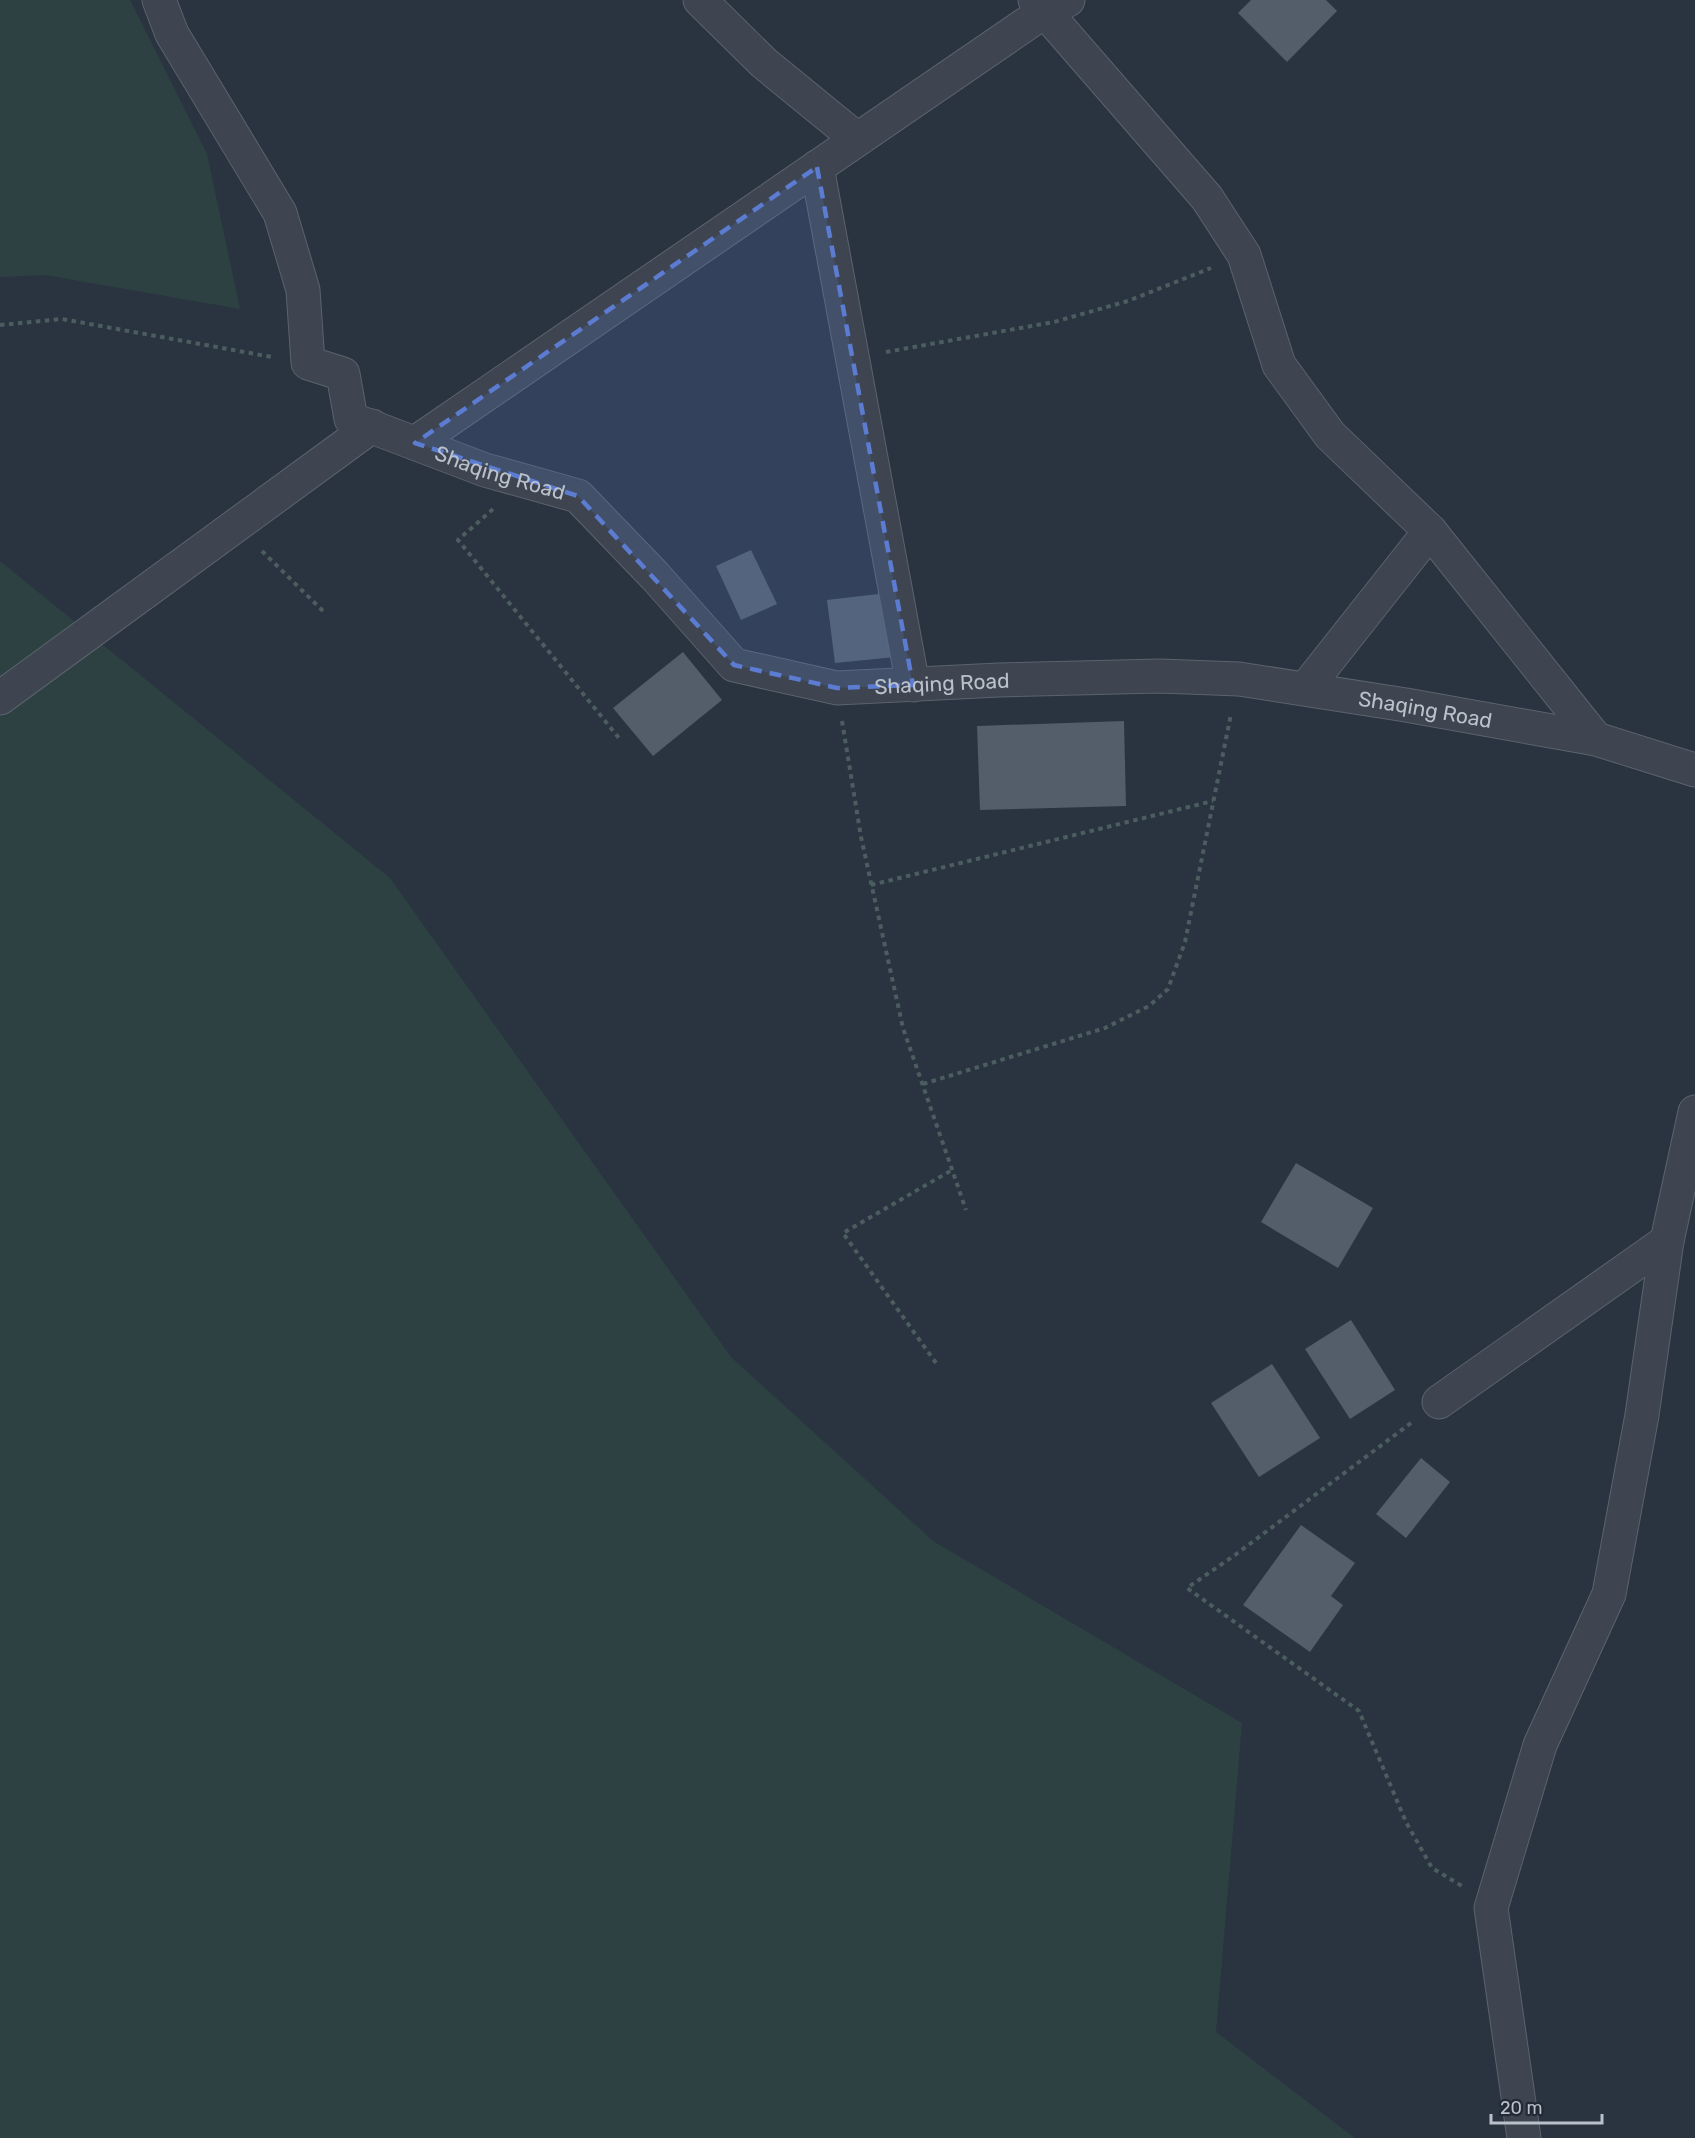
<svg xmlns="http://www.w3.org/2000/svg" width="1695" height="2138" viewBox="0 0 1695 2138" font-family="Rubik,sans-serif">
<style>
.green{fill:#2d4142}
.building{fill:#535e6a}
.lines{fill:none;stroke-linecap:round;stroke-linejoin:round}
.minor-casing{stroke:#5b636d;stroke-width:35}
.path{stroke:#4c5d60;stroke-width:4;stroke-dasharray:4.5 4.5;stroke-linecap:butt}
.minor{stroke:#3e4550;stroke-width:33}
.marked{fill:#5c7cd2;fill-opacity:0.2;stroke:#5c7cd2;stroke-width:4.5;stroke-dasharray:12 8;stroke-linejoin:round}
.labels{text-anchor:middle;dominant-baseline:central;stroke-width:4.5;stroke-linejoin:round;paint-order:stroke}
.street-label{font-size:21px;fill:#bac1ca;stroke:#222a35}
</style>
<rect width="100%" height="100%" fill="#2a3340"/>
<g class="green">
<path d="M 0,0 L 130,0 L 207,154 L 240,309 L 45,275 L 0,277 Z"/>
<path d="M 0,561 L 390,878 L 731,1357 L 933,1541 L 1242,1723 L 1216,2032 L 1355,2138 L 0,2138 Z"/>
</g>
<g class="building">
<path d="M 1251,0 L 1326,0 L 1337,11 L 1287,62 L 1238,13 Z"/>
<path d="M 751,550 L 777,604 L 741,620 L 716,566 Z"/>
<path d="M 887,593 L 895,657 L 835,663 L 827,600 Z"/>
<path d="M 683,652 L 722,700 L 653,756 L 613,708 Z"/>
<path d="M 1124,721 L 1126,806 L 980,810 L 977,726 Z"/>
<path d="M 1296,1163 L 1373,1208 L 1338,1268 L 1261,1222 Z"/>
<path d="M 1351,1320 L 1395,1390 L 1350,1419 L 1305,1349 Z"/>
<path d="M 1272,1364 L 1320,1438 L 1259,1477 L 1211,1403 Z"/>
<path d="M 1421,1458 L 1450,1482 L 1406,1538 L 1376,1514 Z"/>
<path d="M 1301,1525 L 1355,1563 L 1331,1596 L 1343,1605 L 1310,1652 L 1243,1605 Z"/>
</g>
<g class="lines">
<defs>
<g id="minor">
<path id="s1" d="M 159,0 L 172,34 L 280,213 L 303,290 L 308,363 L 343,374 L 351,419 L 485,470 L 578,496 L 655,576 L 734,665 L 837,688 L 999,680 L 1160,676 L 1239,679 L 1406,705 L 1596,739 L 1695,770"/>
<path d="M 700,0 L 764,63 L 857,139"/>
<path d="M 1035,0 L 1207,198 L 1244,255 L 1279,365 L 1330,435 L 1430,531 L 1596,739"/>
<path d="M 817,167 L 913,685"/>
<path d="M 415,443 L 1045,11 L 1068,0"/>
<path d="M 1306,688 L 1430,531"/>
<path d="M 0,698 L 372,426"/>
<path d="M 1439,1402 L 1667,1241"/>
<path d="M 1524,2138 L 1491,1908 L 1540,1745 L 1609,1594 L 1642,1415 L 1667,1241 L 1695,1112"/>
</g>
</defs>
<use href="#minor" class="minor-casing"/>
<g class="path">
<path d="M 0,325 L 62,319 L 272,357"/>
<path d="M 886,352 L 1054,322 L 1128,301 L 1211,268"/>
<path d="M 493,509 L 458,540 L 619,738"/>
<path d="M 262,551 L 323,611"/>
<path d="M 842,721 L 861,837 L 903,1028 L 966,1210"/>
<path d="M 871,885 L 1213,801"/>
<path d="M 923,1084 L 1105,1028 L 1149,1006 L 1168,989 L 1185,942 L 1231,714"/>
<path d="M 936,1363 L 843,1233 L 952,1170"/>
<path d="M 1411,1423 L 1235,1555 L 1187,1588 L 1359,1711 L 1406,1822 L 1432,1868 L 1462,1886"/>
</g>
<use href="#minor" class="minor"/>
</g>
<path class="marked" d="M 817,167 L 913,685 L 837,688 L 734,665 L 578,496 L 415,443 Z"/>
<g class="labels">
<g class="street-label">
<text stroke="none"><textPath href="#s1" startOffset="640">Shaqing Road</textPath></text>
<text stroke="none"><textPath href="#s1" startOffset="1162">Shaqing Road</textPath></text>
<text stroke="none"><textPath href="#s1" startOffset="1648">Shaqing Road</textPath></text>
</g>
</g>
<path d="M1491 2114v9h111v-9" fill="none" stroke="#bac1ca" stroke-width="3"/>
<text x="1500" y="2114" font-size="18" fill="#bac1ca" stroke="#222a35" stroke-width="4.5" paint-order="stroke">20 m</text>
</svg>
